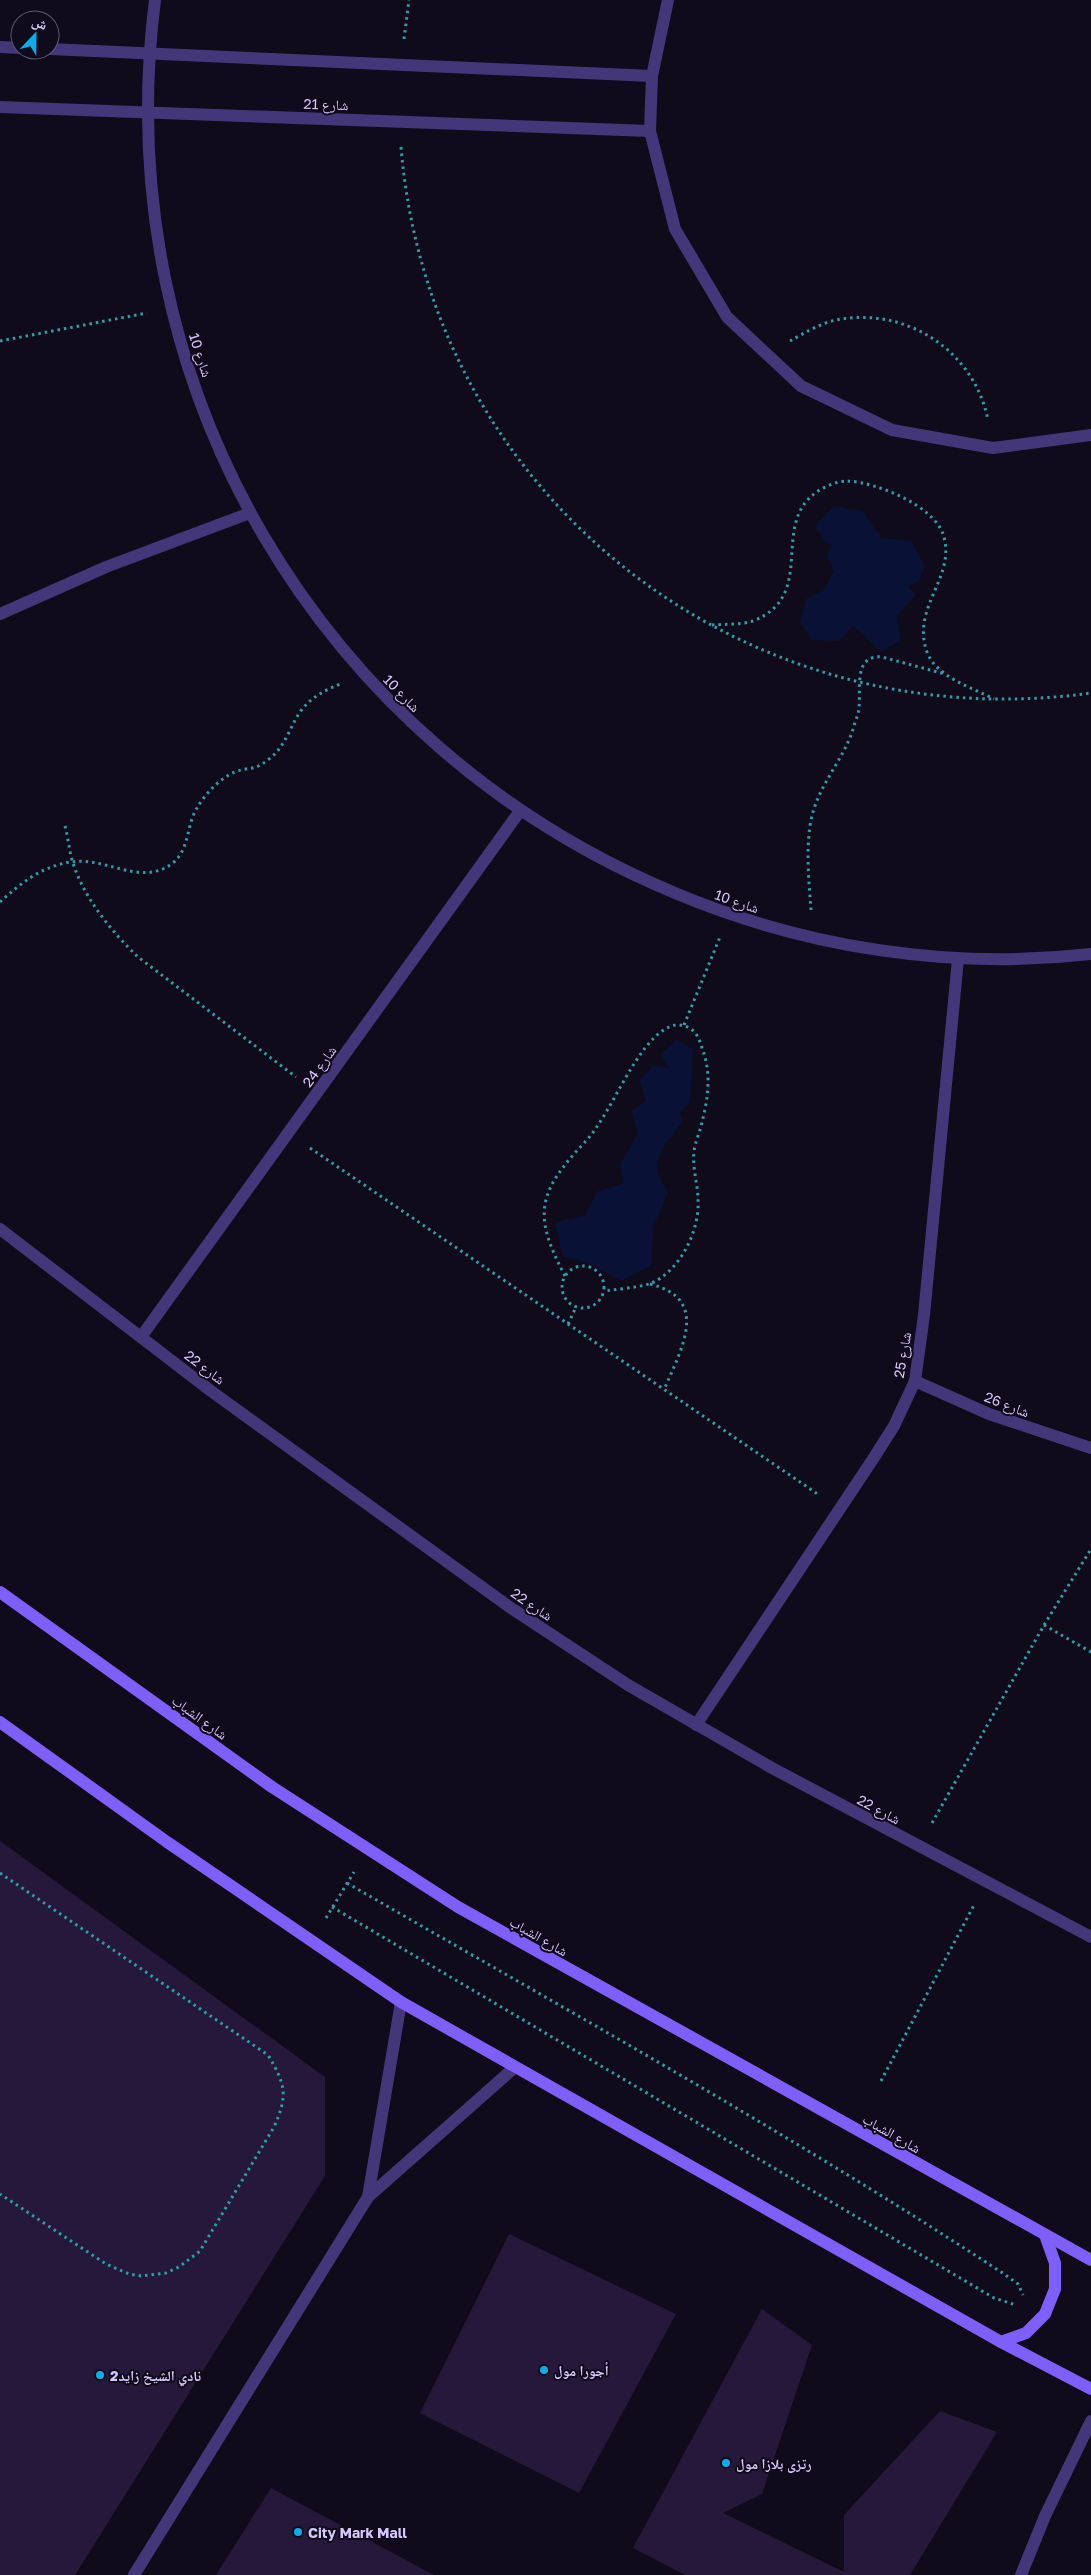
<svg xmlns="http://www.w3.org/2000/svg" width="1091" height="2575" viewBox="0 0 1091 2575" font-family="'Golos Text','Noto Naskh Arabic',sans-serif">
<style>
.water{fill:#091236}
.building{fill:#25183b}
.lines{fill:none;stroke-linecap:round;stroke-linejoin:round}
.path{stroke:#2f9ca9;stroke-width:3;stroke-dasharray:2.5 4;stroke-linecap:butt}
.lane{stroke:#443779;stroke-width:12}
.street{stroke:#443779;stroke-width:12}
.secondary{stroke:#7d60fb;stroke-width:12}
.poi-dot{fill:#06aeea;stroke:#100b1b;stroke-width:2}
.labels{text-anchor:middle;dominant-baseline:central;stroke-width:4;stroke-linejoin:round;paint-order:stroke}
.street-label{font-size:14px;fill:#d6c6fe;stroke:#100b1b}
.poi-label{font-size:14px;font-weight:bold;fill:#d6c6fe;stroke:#100b1b;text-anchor:start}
</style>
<rect width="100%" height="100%" fill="#100b1b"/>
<g class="water">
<path d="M 834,506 L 863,511 L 881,538 L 911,541 L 925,567 L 918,581 L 907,587 L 916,594 L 897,616 L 900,641 L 881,652 L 853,625 L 839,641 L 812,640 L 800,623 L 806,599 L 823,591 L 834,571 L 827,556 L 831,544 L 825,541 L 815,526 Z"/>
<path d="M 677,1040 L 693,1049 L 690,1102 L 680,1112 L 682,1122 C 664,1148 645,1161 668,1192 L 653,1227 L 651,1266 L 621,1281 L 592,1264 L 563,1257 L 555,1222 L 585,1216 L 598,1191 L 623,1184 L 620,1164 L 638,1134 L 632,1111 L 646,1101 L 640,1080 L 654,1065 L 669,1068 L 660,1055 Z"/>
</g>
<g class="building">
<path d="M 0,1841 L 325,2077 L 325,2176 L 75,2575 L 0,2575 Z"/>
<path d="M 509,2234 L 676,2314 L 579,2493 L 420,2413 Z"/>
<path d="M 762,2309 L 812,2345 L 762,2494 L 723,2513 L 844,2572 L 844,2515 L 940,2411 L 997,2432 L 910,2575 L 685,2575 L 633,2548 Z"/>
<path d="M 271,2488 L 434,2575 L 216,2575 Z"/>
</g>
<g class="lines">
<g class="path">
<path d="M 404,39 L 409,0"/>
<path d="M 401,147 C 430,499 746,741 1091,693"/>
<path d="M 0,341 L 147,313"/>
<path d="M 790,341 C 804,333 821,323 836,320 C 905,306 974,350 988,420"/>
<path d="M 712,625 C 724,624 741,625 753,621 C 819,595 768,524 818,491 C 826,486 838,481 847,481 C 876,482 936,506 944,537 C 955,579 911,607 927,652 C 936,677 973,688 994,699"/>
<path d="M 65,826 C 68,837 69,849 72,860 C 83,897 111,931 138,957 L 296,1077"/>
<path d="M 0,902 C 21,883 42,866 71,862 C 104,856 139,886 170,865 C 190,852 186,825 197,808 C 205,794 220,778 235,772 C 250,766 253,772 269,759 C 284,748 289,730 298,715 C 308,699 323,691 340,684"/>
<path d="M 811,910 C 809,882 806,854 810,826 C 816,784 846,760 855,722 C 857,717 859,712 859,707 C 861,690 853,654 882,657 L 945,674"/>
<path d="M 684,1025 L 720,937"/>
<path d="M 310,1148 L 819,1495"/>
<circle cx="583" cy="1287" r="21"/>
<path d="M 565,1276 C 532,1214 538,1192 585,1142 C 613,1112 635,1043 669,1027 C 676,1023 685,1025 691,1029 C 697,1033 700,1041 702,1048 C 712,1073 708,1100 701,1126 C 699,1134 695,1143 694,1151 C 692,1168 698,1184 698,1200 C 700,1231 679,1273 649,1284 C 635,1288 618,1289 604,1291"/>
<path d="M 650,1284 C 712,1299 680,1351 664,1390"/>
<path d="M 568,1324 L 576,1307"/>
<path d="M 1044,1625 L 1091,1652"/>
<path d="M 932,1823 L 1044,1625 L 1091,1549"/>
<path d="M 0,1873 L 268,2055 C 286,2085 288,2095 274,2127 L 200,2251 L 179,2267 L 166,2273 L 141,2276 L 129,2274 L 106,2264 L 0,2194"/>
<path d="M 347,1883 C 568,2011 791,2134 1004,2274 L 1018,2284 L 1023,2295"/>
<path d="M 332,1907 L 994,2298 L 1016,2305"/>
<path d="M 326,1918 L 354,1872"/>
<path d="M 881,2081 L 974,1905"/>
</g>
<path class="lane" d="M 1021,2575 L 1045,2516 L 1091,2421"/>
<g class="street">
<path d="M 155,0 C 106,384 319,745 675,893 C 806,948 950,970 1091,954"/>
<path d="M 668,0 L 652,76 L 650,131 L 675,229 L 727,317 L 801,386 L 892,430 L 993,448 L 1091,435"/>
<path d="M 0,47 L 20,48"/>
<path d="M 50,49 L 652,76"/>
<path d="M 0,107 L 650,131"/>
<path d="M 0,614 L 106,567 L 250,513"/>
<path d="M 0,1229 L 211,1391 L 508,1606 L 628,1685 L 772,1768 L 1091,1937"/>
<path d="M 141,1337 L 520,811"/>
<path d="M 915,1381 L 989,1414 L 1091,1448"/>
<path d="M 696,1725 L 873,1459 L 894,1426 L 915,1381 L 924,1315 L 958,959"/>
<path d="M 368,2197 L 401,2002"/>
<path d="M 134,2575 L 368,2197 L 514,2068"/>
</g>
<g class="secondary">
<path d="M 0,1592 L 272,1787 L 458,1907 L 1091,2260"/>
<path d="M 0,1722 L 167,1842 L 401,2002 L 1001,2342 L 1091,2389"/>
<path d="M 1001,2342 L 1026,2333 L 1045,2314 L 1055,2289 L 1055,2263 L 1045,2235"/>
</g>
</g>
<g class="poi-dot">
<circle cx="544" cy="2370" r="5"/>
<circle cx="100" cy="2375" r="5"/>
<circle cx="726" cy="2463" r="5"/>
<circle cx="298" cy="2532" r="5"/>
</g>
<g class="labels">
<g class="street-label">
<text transform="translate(326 104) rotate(2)">شارع 21</text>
<text transform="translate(201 355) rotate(72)">شارع 10</text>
<text transform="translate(402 693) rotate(46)">شارع 10</text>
<text transform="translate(737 901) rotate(19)">شارع 10</text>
<text transform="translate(319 1066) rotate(-54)">شارع 24</text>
<text transform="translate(902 1355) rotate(-80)">شارع 25</text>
<text transform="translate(205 1367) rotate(37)">شارع 22</text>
<text transform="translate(1007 1404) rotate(21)">شارع 26</text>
<text transform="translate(532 1604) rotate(34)">شارع 22</text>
<text transform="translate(200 1717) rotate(36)">شارع الشباب</text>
<text transform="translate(879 1809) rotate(28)">شارع 22</text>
<text transform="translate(539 1936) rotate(30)">شارع الشباب</text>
<text transform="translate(892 2133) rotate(30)">شارع الشباب</text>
</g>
<g class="poi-label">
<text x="554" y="2370">أجورا مول</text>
<text x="110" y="2375">نادي الشيخ زايد2</text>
<text x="736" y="2463">رتزى بلازا مول</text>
<text x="308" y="2532">City Mark Mall</text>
</g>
</g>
<g transform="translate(35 35) rotate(22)"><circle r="24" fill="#100b1b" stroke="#5f5676"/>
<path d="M0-4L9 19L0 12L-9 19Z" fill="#06aeea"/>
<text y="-8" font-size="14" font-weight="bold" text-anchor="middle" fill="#d6c6fe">ش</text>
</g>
</svg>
